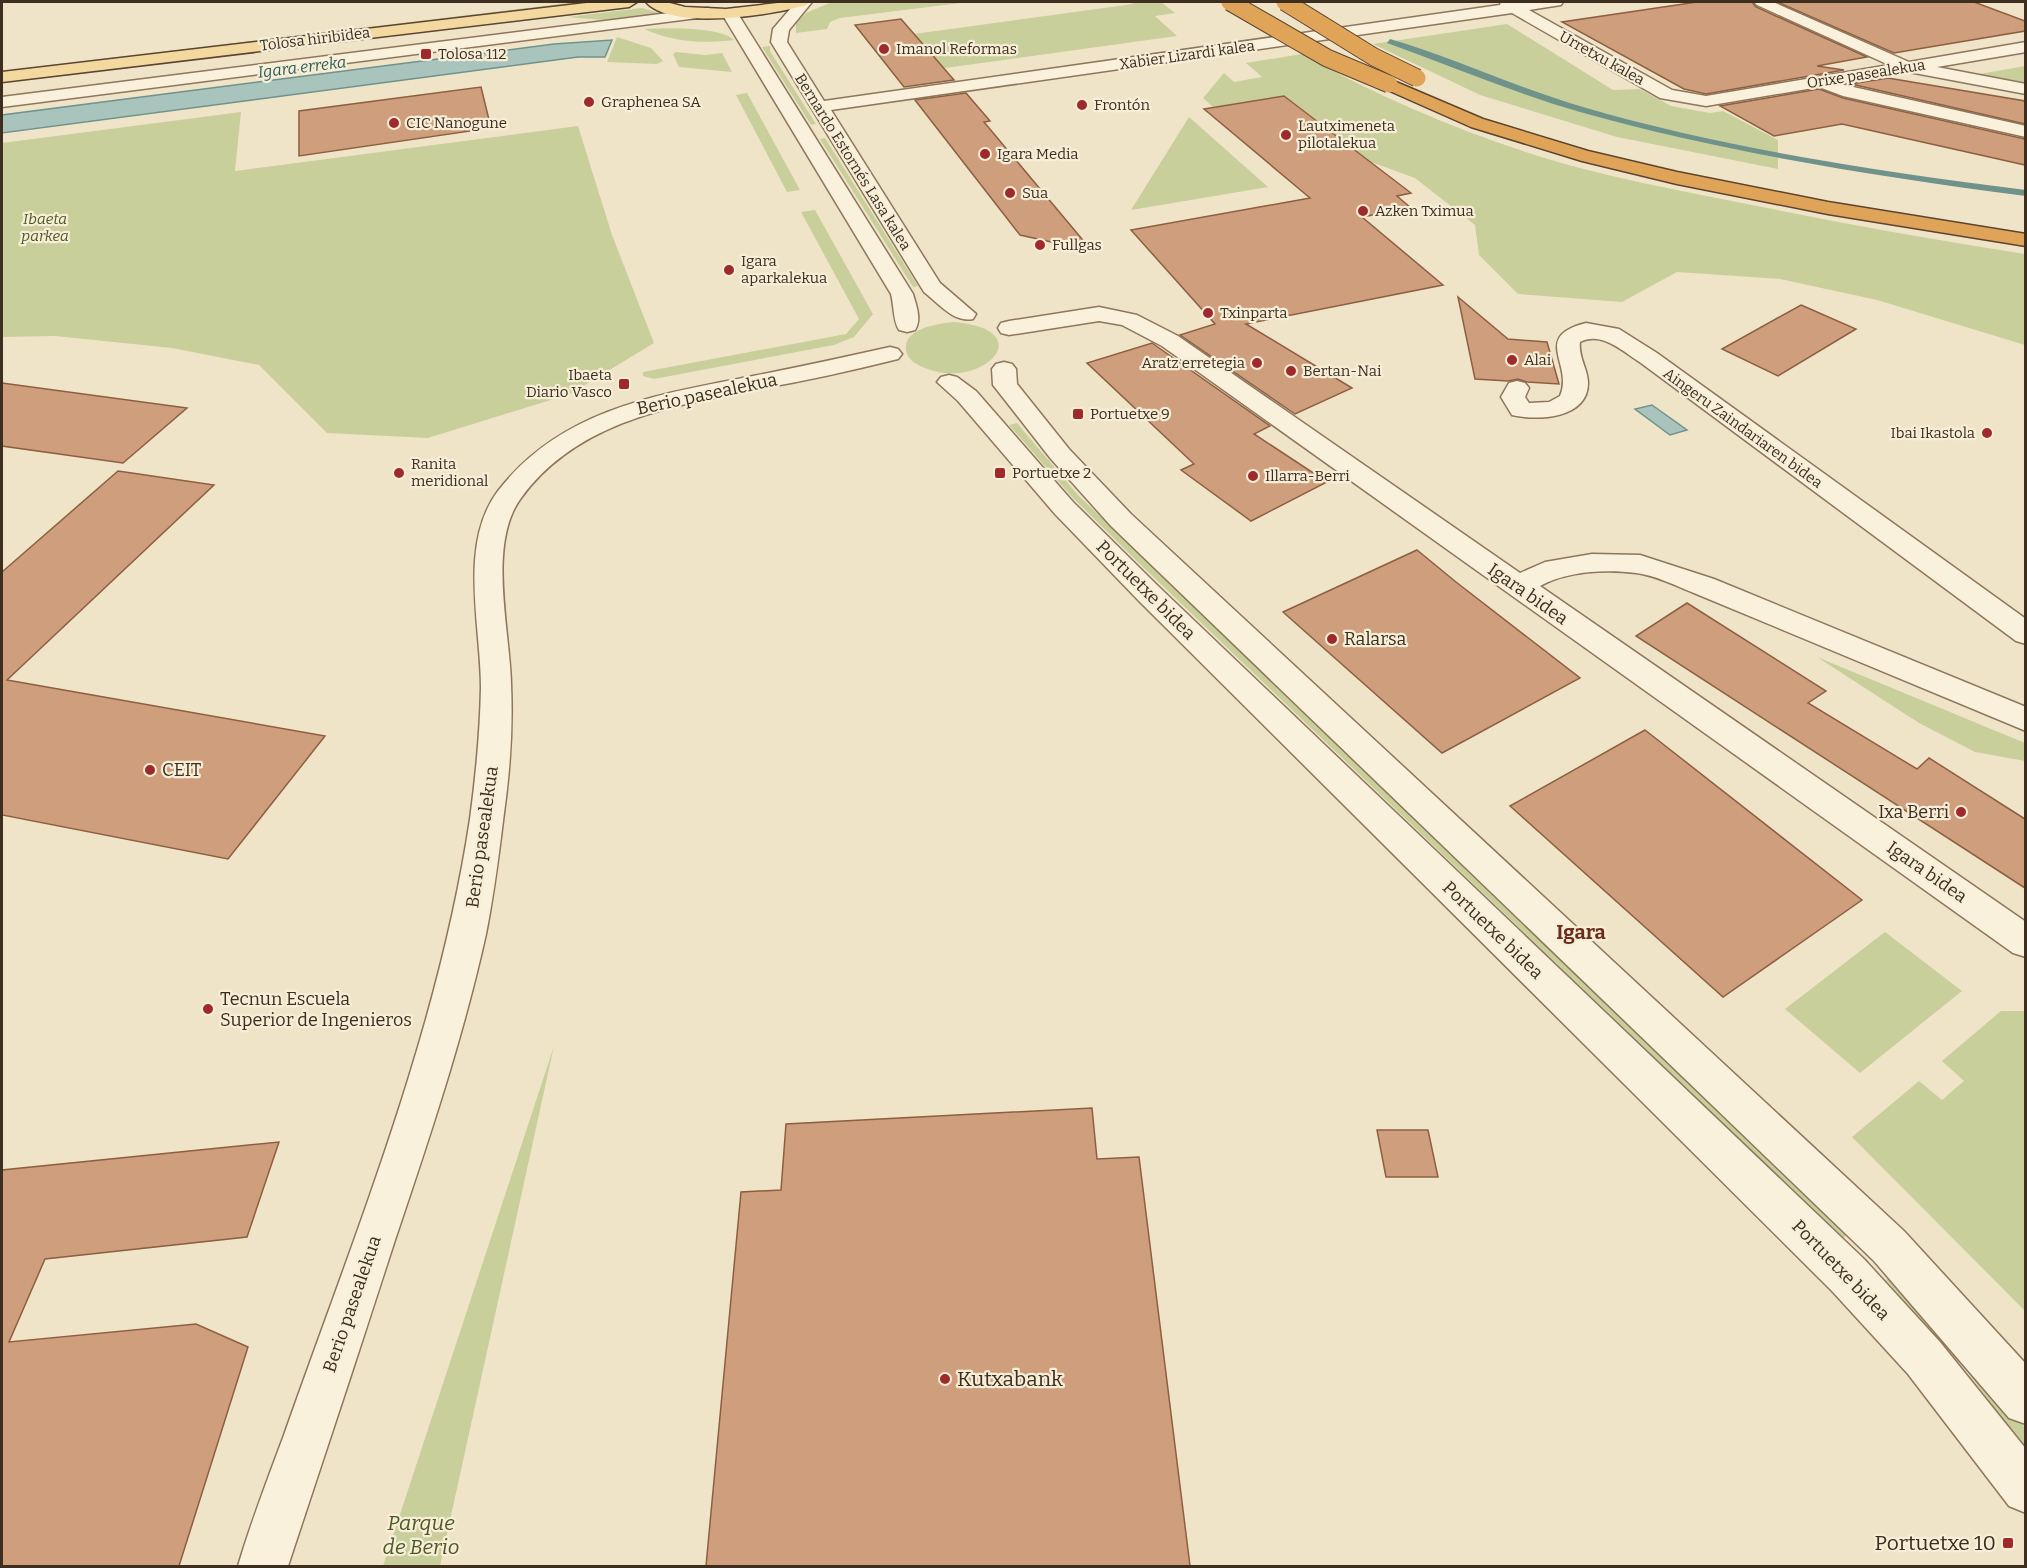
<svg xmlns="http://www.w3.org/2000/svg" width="2027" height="1568" viewBox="0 0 2027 1568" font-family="Bitter,serif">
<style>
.green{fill:#c9cf9b}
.water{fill:#a9c4bc;stroke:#6f938a;stroke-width:1.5}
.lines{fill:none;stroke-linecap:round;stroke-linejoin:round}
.stream{fill:#6f938a;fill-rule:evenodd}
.building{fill:#cf9f7d;stroke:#8d5f41;stroke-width:1.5}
.minor-casing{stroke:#8d765c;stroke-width:3}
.major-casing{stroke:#5b4430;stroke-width:3}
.highway-casing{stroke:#5b4430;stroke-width:3}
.minor{fill:#faf1dc;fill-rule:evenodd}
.major{fill:#f3d9a0;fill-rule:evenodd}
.highway{fill:#e0a458;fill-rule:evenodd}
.highway-bridge-casing{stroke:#5b4430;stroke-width:19;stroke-linecap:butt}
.highway-bridge{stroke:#e0a458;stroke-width:17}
.poi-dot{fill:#9e2a2b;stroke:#f7eed8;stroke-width:2}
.labels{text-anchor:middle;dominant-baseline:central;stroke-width:4.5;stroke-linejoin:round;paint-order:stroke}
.far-street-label{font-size:15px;fill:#3d2e20;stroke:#f7eed8}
.far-poi-label{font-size:15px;fill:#3d2e20;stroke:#f7eed8;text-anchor:start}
.far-park-label{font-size:15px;font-style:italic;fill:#4d5a26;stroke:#f7eed8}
.far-water-label{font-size:16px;font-style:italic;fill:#2f5d5a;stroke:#f7eed8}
.street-label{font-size:18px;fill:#3d2e20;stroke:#f7eed8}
.poi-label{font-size:18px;fill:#3d2e20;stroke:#f7eed8;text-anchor:start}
.neighbourhood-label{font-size:20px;font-weight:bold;fill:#6b2e1e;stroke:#f7eed8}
.near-poi-label{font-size:21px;fill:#3d2e20;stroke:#f7eed8;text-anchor:start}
.near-park-label{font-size:21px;font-style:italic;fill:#4d5a26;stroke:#f7eed8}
</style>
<rect width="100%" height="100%" fill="#f0e4c8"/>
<g class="green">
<path d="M 577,2 L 593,2 L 2,73 L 2,71 Z"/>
<path d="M 832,2 L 969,2 L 840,18 L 830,22 L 827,29 L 796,33 L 796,23 L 806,13 Z"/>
<path d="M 1130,2 L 1161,2 L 1175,13 L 1155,16 L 1177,36 L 894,75 L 884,62 L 932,56 L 914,34 L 1133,4 Z"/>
<path d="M 642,8 L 670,16 L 614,21 L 568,17 Z"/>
<path d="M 1507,24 L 1613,90 L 1640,89 L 1671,106 L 1710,113 L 1723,111 L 1778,140 L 1778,169 L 1617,137 L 1480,95 L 1373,44 Z"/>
<path d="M 644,29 C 664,28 719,26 734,40 C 703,44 672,42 644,29 Z"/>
<path d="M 617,37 L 651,48 L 663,61 L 657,64 L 607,62 Z"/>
<path d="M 770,46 L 770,51 L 816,124 L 811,125 L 762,47 Z"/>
<path d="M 676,52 L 705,55 L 722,53 L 732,72 L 679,67 L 673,54 Z"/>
<path d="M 1302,54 C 1376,96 1455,129 1535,155 C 1607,178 1683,191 1757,206 C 1846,224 1935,240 2025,254 L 2025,345 L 1877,300 L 1780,279 L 1677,272 L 1622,302 L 1518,294 L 1479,255 L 1475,225 L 1415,178 L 1371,162 L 1285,96 L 1213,107 L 1203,98 L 1224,73 L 1234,82 L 1262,77 L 1246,63 Z"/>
<path d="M 2025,66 L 2025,84 L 1974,75 Z"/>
<path d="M 747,93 L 800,190 L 787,192 L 736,95 Z"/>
<path d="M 241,112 L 235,171 L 578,126 L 612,235 L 654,343 L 570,394 L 428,438 L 327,433 L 259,365 L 172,348 L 55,336 L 2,337 L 2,143 Z"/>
<path d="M 1189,117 L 1268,187 L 1131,210 Z"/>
<path d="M 825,138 L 918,286 L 913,287 L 820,139 Z"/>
<path d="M 815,210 L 873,314 L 854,337 L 834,345 L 654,379 L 643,376 L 643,372 L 846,334 L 859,319 L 801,212 Z"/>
<path d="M 953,322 C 1043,329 982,392 925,368 C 917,365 907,360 906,350 C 903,328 938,324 953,322 Z"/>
<path d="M 1017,423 L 1078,495 L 1850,1232 L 1843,1238 L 1143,567 L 1073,498 L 1009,425 Z"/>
<path d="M 1817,657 L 2025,743 L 2025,761 L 1975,752 L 1919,723 Z"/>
<path d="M 1885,932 L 1962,991 L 1860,1073 L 1785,1009 Z"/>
<path d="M 2001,1011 L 2025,1011 L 2025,1311 L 1852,1137 L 1919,1081 L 1942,1100 L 1964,1081 L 1942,1061 Z"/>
<path d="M 554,1046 L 440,1566 L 383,1566 Z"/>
<path d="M 1893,1274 L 1978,1368 L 2025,1428 L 2025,1448 L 1968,1373 L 1886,1280 Z"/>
</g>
<g class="water">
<path d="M 612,40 L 605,57 L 578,57 L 2,133 L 2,115 L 554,44 Z"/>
<path d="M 1652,405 L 1687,430 L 1670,435 L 1635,409 Z"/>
</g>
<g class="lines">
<path class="stream" d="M 1390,39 C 1455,58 1517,88 1583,107 C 1727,149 1877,171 2026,190 L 2026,196 C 1875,176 1726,153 1580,112 C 1514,93 1451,66 1387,43 Z"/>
</g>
<g class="building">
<path d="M 1697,2 L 1752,2 L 1756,7 L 1867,57 L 1817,66 L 1844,70 L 1706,94 L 1684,89 L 1562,22 Z"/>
<path d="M 1777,2 L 1974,2 L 2025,21 L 2025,31 L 1894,53 Z"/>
<path d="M 901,19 L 954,80 L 904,87 L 855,25 Z"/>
<path d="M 1888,78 L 2025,101 L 2025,124 L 1851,84 Z"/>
<path d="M 481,87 L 491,128 L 299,156 L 299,111 Z"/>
<path d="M 1819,89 L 1843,98 L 2025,139 L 2025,165 L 1842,124 L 1774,136 L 1720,106 Z"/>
<path d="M 966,93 L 990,121 L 984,122 L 1092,251 L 1020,235 L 915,100 Z"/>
<path d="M 1284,96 L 1411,193 L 1397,196 L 1411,208 L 1362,217 L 1443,285 L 1246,324 L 1352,388 L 1295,414 L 1180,335 L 1215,324 L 1131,230 L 1310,198 L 1204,109 Z"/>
<path d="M 1458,297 L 1508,339 L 1547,342 L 1559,384 L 1527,382 L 1518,379 L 1508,381 L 1475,379 Z"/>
<path d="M 1801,305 L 1856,329 L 1778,376 L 1722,349 Z"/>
<path d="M 1152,343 L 1270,426 L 1254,434 L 1327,482 L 1251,521 L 1181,470 L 1194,464 L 1087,363 Z"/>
<path d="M 2,383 L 187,408 L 123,463 L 2,446 Z"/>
<path d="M 118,471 L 214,485 L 7,680 L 325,736 L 228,859 L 2,815 L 2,572 Z"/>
<path d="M 1417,550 L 1456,582 L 1580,678 L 1442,753 L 1283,612 Z"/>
<path d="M 1687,603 L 1826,691 L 1808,703 L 1917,769 L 1929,758 L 2025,819 L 2025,888 L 1636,636 Z"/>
<path d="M 1645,730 L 1862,900 L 1723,997 L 1510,806 Z"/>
<path d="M 1092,1108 L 1097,1159 L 1139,1157 L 1190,1566 L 706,1566 L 741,1192 L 781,1190 L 786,1124 Z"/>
<path d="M 1377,1130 L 1428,1130 L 1438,1177 L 1386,1177 Z"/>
<path d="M 279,1142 L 247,1237 L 45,1259 L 9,1342 L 196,1324 L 248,1347 L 179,1566 L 2,1566 L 2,1170 Z"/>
</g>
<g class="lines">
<defs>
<g id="minor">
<path d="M 796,2 L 812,2 L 789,30 L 787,42 L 824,101 L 1500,5 L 1501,2 L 1563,2 L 1561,5 L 1529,10 L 1672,90 L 1706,96 L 1889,65 L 1757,5 L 1754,2 L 1773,2 L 1909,62 L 2026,42 L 2026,52 L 1937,67 L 2026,84 L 2026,94 L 1909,72 L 1840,84 L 2026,126 L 2026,137 L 1843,96 L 1819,87 L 1706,106 L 1660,98 L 1512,13 L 831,110 L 940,283 L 976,314 L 973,319 C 954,323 938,303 924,292 L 771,42 L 773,29 Z"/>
<path d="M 708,8 L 713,10 L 716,13 L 713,16 L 2,107 L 2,97 Z"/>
<path d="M 730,9 L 738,14 L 913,294 C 916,305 922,319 915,330 L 907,332 L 899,330 C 893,321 894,305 891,294 L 722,14 Z"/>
<path d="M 1099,307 L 1137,315 L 1178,336 L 1520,573 L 1545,562 L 1592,554 L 1640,555 L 1714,579 L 2026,707 L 2026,731 L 1694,593 C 1676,586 1655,575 1636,573 C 1606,569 1567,571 1540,586 L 2026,922 L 2026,957 L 2013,953 L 1162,346 L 1122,325 L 1099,321 L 1009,335 L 1001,333 L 998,328 L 1001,323 L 1009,321 Z"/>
<path d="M 1586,323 L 1619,329 L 1657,353 L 2026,619 L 2026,644 L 2016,641 L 1641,363 C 1622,351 1602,331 1580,342 C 1578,357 1588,369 1588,383 C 1588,419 1537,421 1512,415 L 1501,397 L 1509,383 L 1517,381 L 1525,383 L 1529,388 L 1525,397 L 1529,403 L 1549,402 L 1560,396 C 1574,364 1531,337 1586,323 Z"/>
<path d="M 890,347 L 898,349 L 902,354 L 898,359 C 854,370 809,380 764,388 C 675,406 579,419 521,498 C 487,544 510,630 511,684 C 513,728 510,770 504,813 C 499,854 494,894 486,934 C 463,1038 429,1139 395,1240 C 360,1349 324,1457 288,1566 L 238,1566 C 251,1522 268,1478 284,1435 C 355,1233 438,1032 470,819 C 476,775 480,732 481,688 C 481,626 458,544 498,491 C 561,409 659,394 753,376 C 799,367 845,357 890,347 Z"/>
<path d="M 1004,362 L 1012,364 L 1016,369 L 1017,384 L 1069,449 L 1131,514 L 1904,1231 L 2026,1364 L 2026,1424 L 2009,1418 L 1874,1261 L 1111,526 L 1051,459 L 997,390 L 993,385 L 992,369 L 996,364 Z"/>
<path d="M 949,375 L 957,377 L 976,391 L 1073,502 L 1159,587 L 1864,1259 L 1940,1342 L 2026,1449 L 2026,1513 L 2009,1506 L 1908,1374 L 1832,1291 L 1139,601 L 1055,514 L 958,401 L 937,382 L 941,377 Z"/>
</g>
<g id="major">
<path d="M 595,2 L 637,2 L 629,7 L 2,82 L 2,72 Z"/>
<path d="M 646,2 L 666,2 L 685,7 L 726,9 L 787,2 L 809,2 L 806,5 C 773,15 671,31 646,2 Z"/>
</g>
<path id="highway" d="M 1389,79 L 1483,119 L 1588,151 L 1677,172 L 1828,202 L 2026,234 L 2026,246 L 1828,214 L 1677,184 L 1582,161 L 1471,127 L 1383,88 L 1381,84 L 1383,80 Z"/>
</defs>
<use href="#minor" class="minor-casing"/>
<use href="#major" class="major-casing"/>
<use href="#highway" class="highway-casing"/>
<use href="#minor" class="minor"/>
<use href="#major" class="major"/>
<use href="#highway" class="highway"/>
<defs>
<g id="highway-bridge">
<path d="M 1230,2 L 1327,58 L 1389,84"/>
<path d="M 1285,2 L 1374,57 L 1417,78"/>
</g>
</defs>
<use href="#highway-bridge" class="highway-bridge-casing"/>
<use href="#highway-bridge" class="highway-bridge"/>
</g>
<g class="poi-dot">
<circle cx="884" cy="49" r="6"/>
<rect x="420" y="48" width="12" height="12" rx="3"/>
<circle cx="589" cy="102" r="6"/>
<circle cx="1082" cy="105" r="6"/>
<circle cx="394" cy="123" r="6"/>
<circle cx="1286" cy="135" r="6"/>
<circle cx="985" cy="154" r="6"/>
<circle cx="1010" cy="193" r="6"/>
<circle cx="1363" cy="211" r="6"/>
<circle cx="1040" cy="245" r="6"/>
<circle cx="729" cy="270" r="6"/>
<circle cx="1208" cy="313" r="6"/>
<circle cx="1512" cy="360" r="6"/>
<circle cx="1257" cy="363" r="6"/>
<circle cx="1291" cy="371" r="6"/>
<rect x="618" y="378" width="12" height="12" rx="3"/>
<rect x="1072" y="408" width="12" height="12" rx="3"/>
<circle cx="1987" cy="433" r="6"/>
<circle cx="399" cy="473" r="6"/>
<rect x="994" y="467" width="12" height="12" rx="3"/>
<circle cx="1253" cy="476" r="6"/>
<circle cx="1332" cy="639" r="6"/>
<circle cx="150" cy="770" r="6"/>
<circle cx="1961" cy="812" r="6"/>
<circle cx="208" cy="1009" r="6"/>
<circle cx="945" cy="1379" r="6"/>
<rect x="2002" y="1537" width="12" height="12" rx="3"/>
</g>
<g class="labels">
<g class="far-street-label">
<text transform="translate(315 39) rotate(-7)">Tolosa hiribidea</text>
<text transform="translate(1187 55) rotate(-8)">Xabier Lizardi kalea</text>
<text transform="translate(1602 58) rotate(29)">Urretxu kalea</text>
<text transform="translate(1866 74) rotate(-9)">Orixe pasealekua</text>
<text transform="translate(853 162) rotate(58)">Bernardo Estornés Lasa kalea</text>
<text transform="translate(1743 428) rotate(36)">Aingeru Zaindariaren bidea</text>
</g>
<g class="far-poi-label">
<text x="896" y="49">Imanol Reformas</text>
<text x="438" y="54">Tolosa 112</text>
<text x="601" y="102">Graphenea SA</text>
<text x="1094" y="105">Frontón</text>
<text x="406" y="123">CIC Nanogune</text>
<text x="1298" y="126">Lautximeneta<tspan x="1298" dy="17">pilotalekua</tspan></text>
<text x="997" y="154">Igara Media</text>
<text x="1022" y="193">Sua</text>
<text x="1375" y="211">Azken Tximua</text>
<text x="1052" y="245">Fullgas</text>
<text x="741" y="261">Igara<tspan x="741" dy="17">aparkalekua</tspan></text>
<text x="1220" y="313">Txinparta</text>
<text x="1524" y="360">Alai</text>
<text x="1245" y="363" text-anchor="end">Aratz erretegia</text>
<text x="1303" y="371">Bertan-Nai</text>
<text x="612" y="375" text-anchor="end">Ibaeta<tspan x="612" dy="17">Diario Vasco</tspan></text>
<text x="1090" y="414">Portuetxe 9</text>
<text x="1975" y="433" text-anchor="end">Ibai Ikastola</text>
<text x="411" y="464">Ranita<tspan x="411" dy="17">meridional</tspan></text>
<text x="1012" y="473">Portuetxe 2</text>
<text x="1265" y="476">Illarra-Berri</text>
</g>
<g class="far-park-label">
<text x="45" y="219">Ibaeta<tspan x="45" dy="17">parkea</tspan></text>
</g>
<g class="far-water-label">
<text transform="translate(302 67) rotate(-7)">Igara erreka</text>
</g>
<g class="street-label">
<text transform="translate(707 394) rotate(-12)">Berio pasealekua</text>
<text transform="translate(1146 590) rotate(45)">Portuetxe bidea</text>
<text transform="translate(1528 594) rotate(35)">Igara bidea</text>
<text transform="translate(482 837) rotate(-82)">Berio pasealekua</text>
<text transform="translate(1927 872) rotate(35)">Igara bidea</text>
<text transform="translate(1493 930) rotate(44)">Portuetxe bidea</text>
<text transform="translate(1841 1270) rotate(46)">Portuetxe bidea</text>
<text transform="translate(352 1304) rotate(-71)">Berio pasealekua</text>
</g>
<g class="poi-label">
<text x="1344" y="639">Ralarsa</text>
<text x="162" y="770">CEIT</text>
<text x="1949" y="812" text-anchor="end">Ixa Berri</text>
<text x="220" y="999">Tecnun Escuela<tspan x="220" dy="21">Superior de Ingenieros</tspan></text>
</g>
<g class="neighbourhood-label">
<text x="1581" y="932">Igara</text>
</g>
<g class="near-poi-label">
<text x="957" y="1379">Kutxabank</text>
<text x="1996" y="1543" text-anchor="end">Portuetxe 10</text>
</g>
<g class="near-park-label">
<text x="421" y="1523">Parque<tspan x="421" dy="24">de Berio</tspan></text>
</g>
</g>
<rect width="2027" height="1568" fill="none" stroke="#3d2e20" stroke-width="6"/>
</svg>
